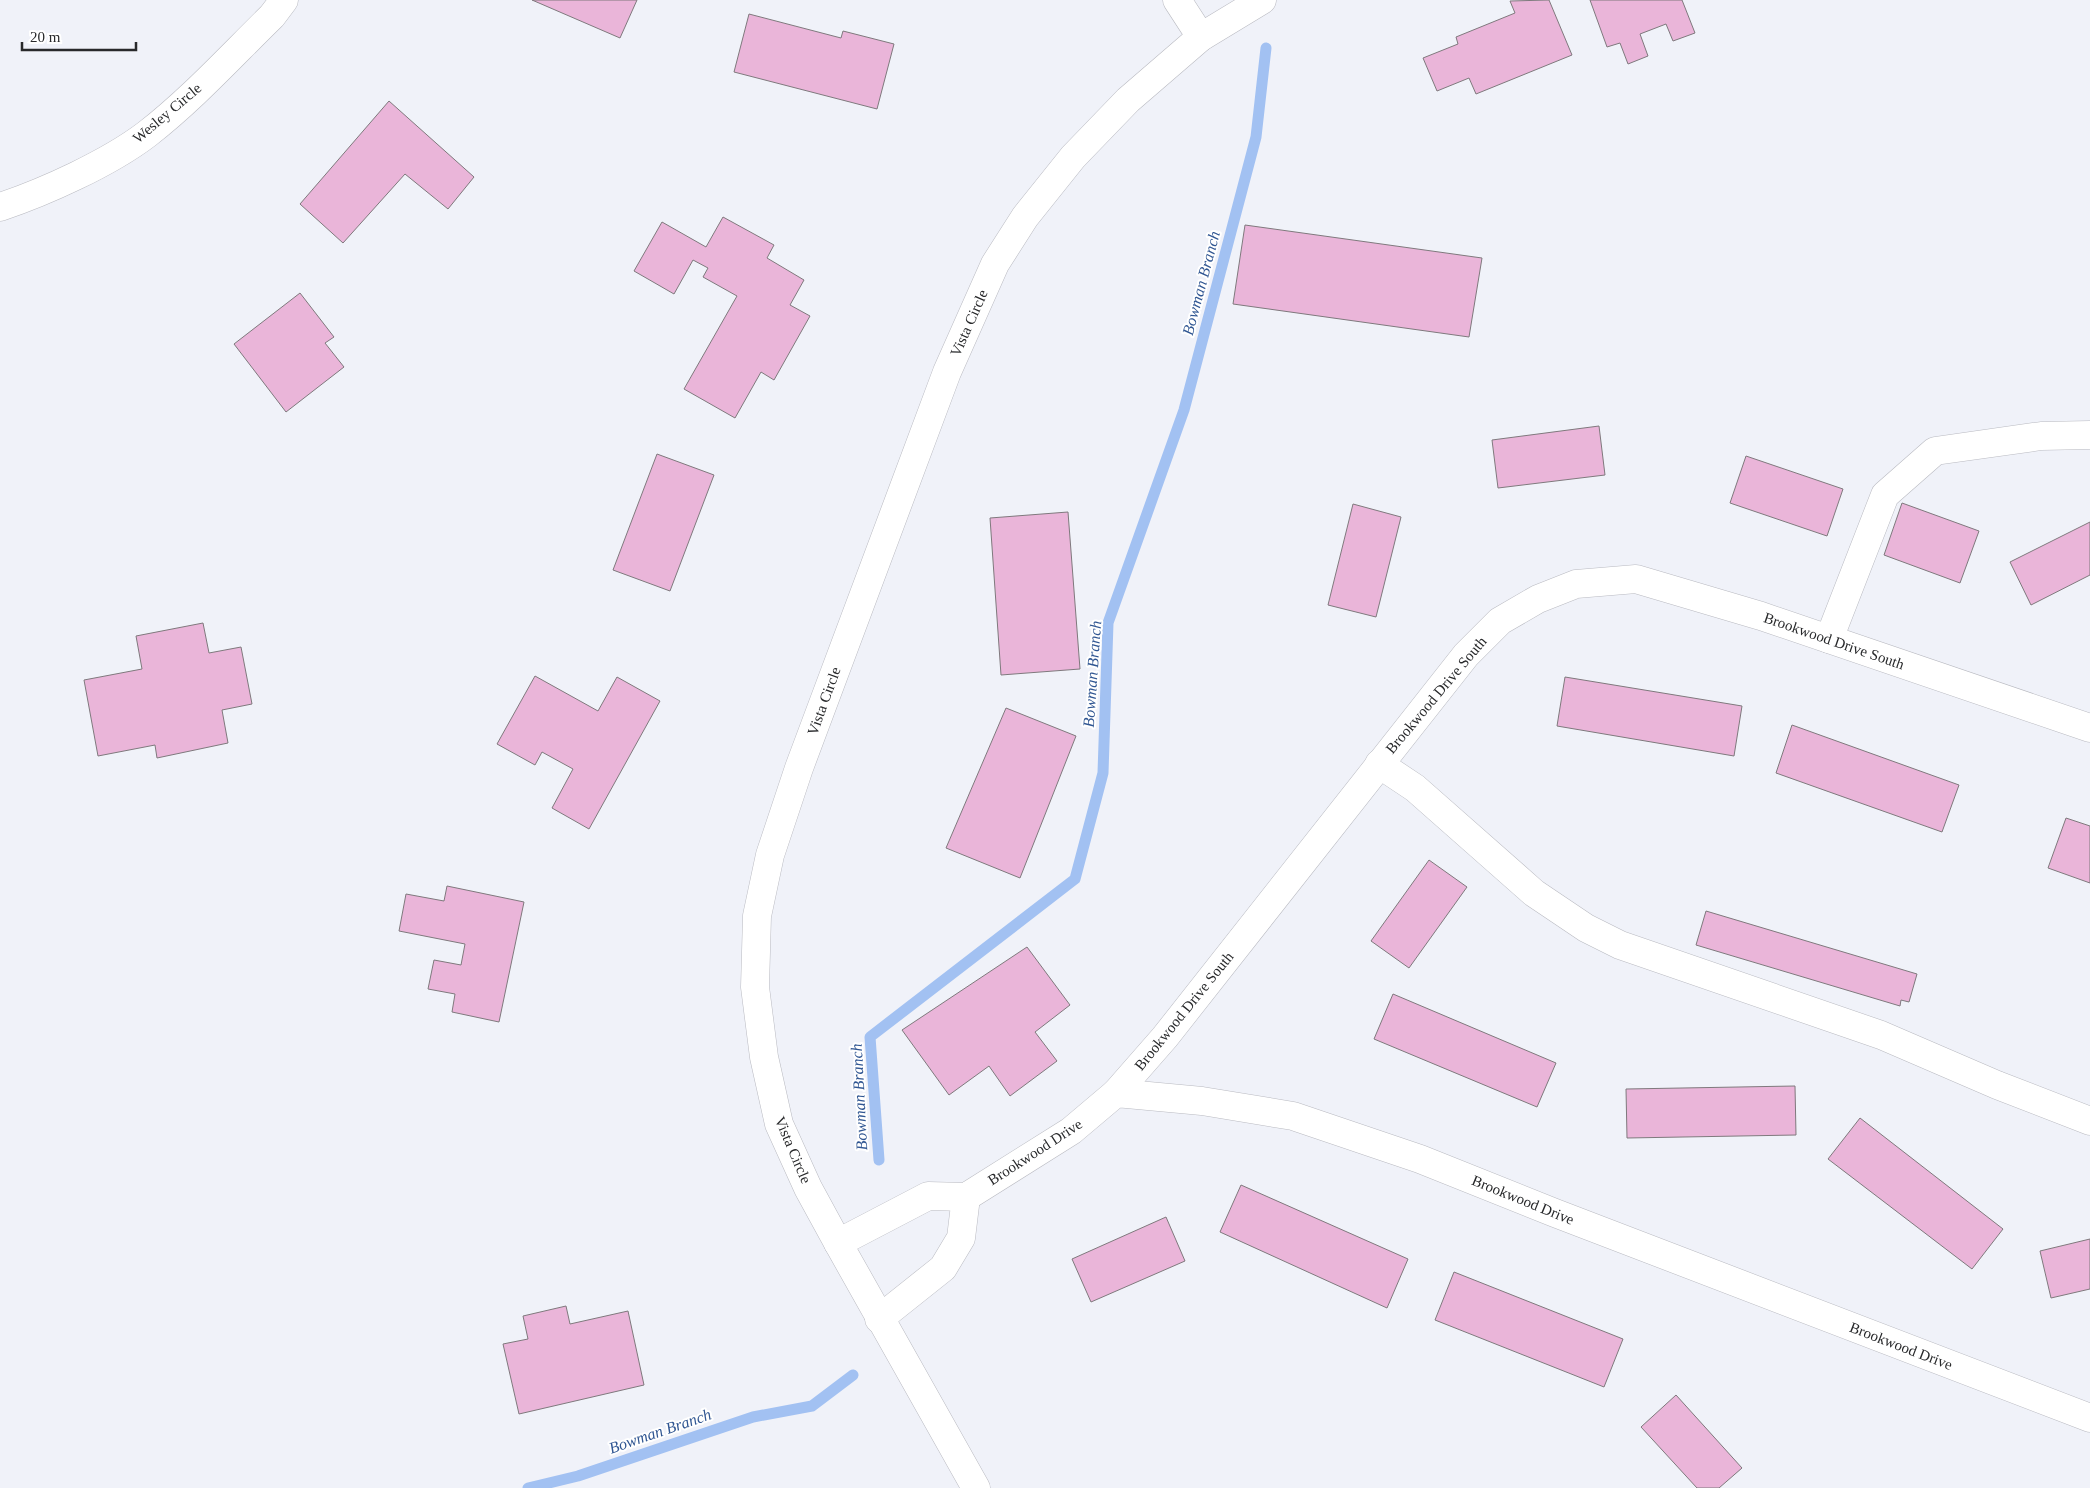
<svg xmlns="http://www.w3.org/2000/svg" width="2090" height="1488" viewBox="0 0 2090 1488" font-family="Georgia,serif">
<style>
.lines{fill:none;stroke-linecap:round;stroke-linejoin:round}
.stream{stroke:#a2c1f2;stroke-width:11}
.building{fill:#eab5d9;stroke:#7f797d}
.minor-casing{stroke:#b9bac1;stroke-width:29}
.minor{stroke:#fff;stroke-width:28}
.labels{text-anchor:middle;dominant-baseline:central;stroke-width:4;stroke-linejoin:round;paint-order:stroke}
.street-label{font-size:15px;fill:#28292b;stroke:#fff}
.water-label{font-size:16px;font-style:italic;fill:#305692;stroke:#fff}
</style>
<rect width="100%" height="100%" fill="#f0f2f9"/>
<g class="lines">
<g class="stream">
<path d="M 879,1160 L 870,1037 L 1075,879 L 1103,773 L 1108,623 L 1184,410 L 1256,137 L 1266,48"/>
<path d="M 528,1488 L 578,1476 L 753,1417 L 812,1406 L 853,1375"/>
</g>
</g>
<g class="building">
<path d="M 532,0 L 637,0 L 620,38 Z"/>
<path d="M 1549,0 L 1572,55 L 1476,94 L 1469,78 L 1437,91 L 1423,58 L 1458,44 L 1456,37 L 1515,13 L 1510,1 Z"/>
<path d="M 1590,0 L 1682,0 L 1695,33 L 1673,41 L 1666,24 L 1640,34 L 1648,56 L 1628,64 L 1620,43 L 1607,47 Z"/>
<path d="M 749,14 L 841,38 L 843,31 L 894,44 L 877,109 L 734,72 Z"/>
<path d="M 389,101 L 474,177 L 448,209 L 405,174 L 343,243 L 300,204 Z"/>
<path d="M 723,217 L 774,245 L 767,258 L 804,280 L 790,305 L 810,316 L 774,380 L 761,372 L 735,418 L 684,389 L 737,296 L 703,277 L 708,268 L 693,260 L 674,294 L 634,271 L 662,222 L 706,247 Z"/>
<path d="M 1245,225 L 1482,258 L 1469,337 L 1233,304 Z"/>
<path d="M 300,293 L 334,337 L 325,343 L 344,367 L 286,412 L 234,344 Z"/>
<path d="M 1599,426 L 1605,475 L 1498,488 L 1492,440 Z"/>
<path d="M 657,454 L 714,475 L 670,591 L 613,570 Z"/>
<path d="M 1746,456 L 1843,489 L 1827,536 L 1730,503 Z"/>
<path d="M 1902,503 L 1979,531 L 1960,583 L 1884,555 Z"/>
<path d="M 1353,504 L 1401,517 L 1376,617 L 1328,605 Z"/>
<path d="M 1068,512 L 1080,669 L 1001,675 L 990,518 Z"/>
<path d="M 2090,522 L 2090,575 L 2031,605 L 2010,562 Z"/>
<path d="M 203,623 L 209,653 L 241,647 L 252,704 L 222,710 L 228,743 L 157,758 L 155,745 L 98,756 L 84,680 L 142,669 L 136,636 Z"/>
<path d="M 535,676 L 598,711 L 617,677 L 660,701 L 589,829 L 552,808 L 573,769 L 542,752 L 535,765 L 497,744 Z"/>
<path d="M 1565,677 L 1742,706 L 1734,756 L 1557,726 Z"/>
<path d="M 1006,708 L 1076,736 L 1020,878 L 946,848 Z"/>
<path d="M 1792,725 L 1959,785 L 1942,832 L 1776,773 Z"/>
<path d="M 2066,818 L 2090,826 L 2090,883 L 2048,868 Z"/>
<path d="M 1429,860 L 1467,887 L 1409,968 L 1371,941 Z"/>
<path d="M 447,886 L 524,902 L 499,1022 L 452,1012 L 455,994 L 428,989 L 434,960 L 461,965 L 465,944 L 399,931 L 406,894 L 444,901 Z"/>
<path d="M 1706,911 L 1917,974 L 1909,1002 L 1901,1000 L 1900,1006 L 1696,945 Z"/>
<path d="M 1027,947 L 1070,1005 L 1035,1032 L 1057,1061 L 1010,1096 L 989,1066 L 949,1095 L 902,1030 Z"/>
<path d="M 1393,994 L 1556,1063 L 1537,1107 L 1374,1039 Z"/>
<path d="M 1795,1086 L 1796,1135 L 1627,1138 L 1626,1089 Z"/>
<path d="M 1860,1118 L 2003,1229 L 1972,1269 L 1828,1159 Z"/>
<path d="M 1241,1185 L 1408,1259 L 1387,1308 L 1220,1232 Z"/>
<path d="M 1166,1217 L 1185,1261 L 1091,1302 L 1072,1259 Z"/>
<path d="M 2090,1239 L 2090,1289 L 2051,1298 L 2040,1251 Z"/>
<path d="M 1454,1272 L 1623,1339 L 1604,1387 L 1435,1320 Z"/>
<path d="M 566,1306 L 570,1324 L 628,1311 L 644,1385 L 519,1414 L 503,1344 L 528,1339 L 523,1316 Z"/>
<path d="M 1676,1395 L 1742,1468 L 1719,1488 L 1697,1488 L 1641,1427 Z"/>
</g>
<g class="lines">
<defs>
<g id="minor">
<path d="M 1177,0 L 1201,37"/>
<path d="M 0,207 C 45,192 109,163 147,134 C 192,99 231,56 272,16 L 284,0"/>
<path d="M 1829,639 L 1885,495 L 1935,451 L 2041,436 L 2090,435"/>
<path d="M 1379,764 L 1415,788 L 1534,893 L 1586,928 L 1620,945 L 1881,1035 L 1997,1085 L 2090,1121"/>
<path d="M 1116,1093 L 1165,1037 L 1466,655 L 1500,621 L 1538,599 L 1576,584 L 1636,579 L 1761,616 L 2090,728"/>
<path d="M 838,1243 L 928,1196 L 966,1197 L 1071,1131 L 1116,1093 L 1202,1101 L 1293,1116 L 1420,1159 L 1555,1213 L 2090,1418"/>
<path d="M 879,1319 L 943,1268 L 961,1238 L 966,1197"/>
<path d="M 976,1488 L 838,1243 L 808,1188 L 779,1124 L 764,1057 L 755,987 L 757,916 L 770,855 L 799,768 L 947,372 L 995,264 L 1025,217 L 1073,157 L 1128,100 L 1201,37 L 1262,0"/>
</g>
</defs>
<use href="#minor" class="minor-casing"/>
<use href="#minor" class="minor"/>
</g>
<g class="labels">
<g class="street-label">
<text transform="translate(167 113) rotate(-40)">Wesley Circle</text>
<text transform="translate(969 323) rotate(-66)">Vista Circle</text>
<text transform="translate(1834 641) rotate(19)">Brookwood Drive South</text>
<text transform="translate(1436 695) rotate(-50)">Brookwood Drive South</text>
<text transform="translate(824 701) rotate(-70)">Vista Circle</text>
<text transform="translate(1184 1011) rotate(-51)">Brookwood Drive South</text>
<text transform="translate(793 1150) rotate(67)">Vista Circle</text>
<text transform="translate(1035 1152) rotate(-33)">Brookwood Drive</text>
<text transform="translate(1523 1200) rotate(22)">Brookwood Drive</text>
<text transform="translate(1901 1346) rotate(21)">Brookwood Drive</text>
</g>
<g class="water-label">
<text transform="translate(1201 283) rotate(-75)">Bowman Branch</text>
<text transform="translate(1092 674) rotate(-86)">Bowman Branch</text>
<text transform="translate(859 1097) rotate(-93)">Bowman Branch</text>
<text transform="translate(660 1431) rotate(-19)">Bowman Branch</text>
</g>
</g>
<path d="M22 42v8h114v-8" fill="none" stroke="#28292b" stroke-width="2.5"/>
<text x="30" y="42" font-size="15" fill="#28292b" stroke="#ffffff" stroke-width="4" paint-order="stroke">20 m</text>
</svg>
